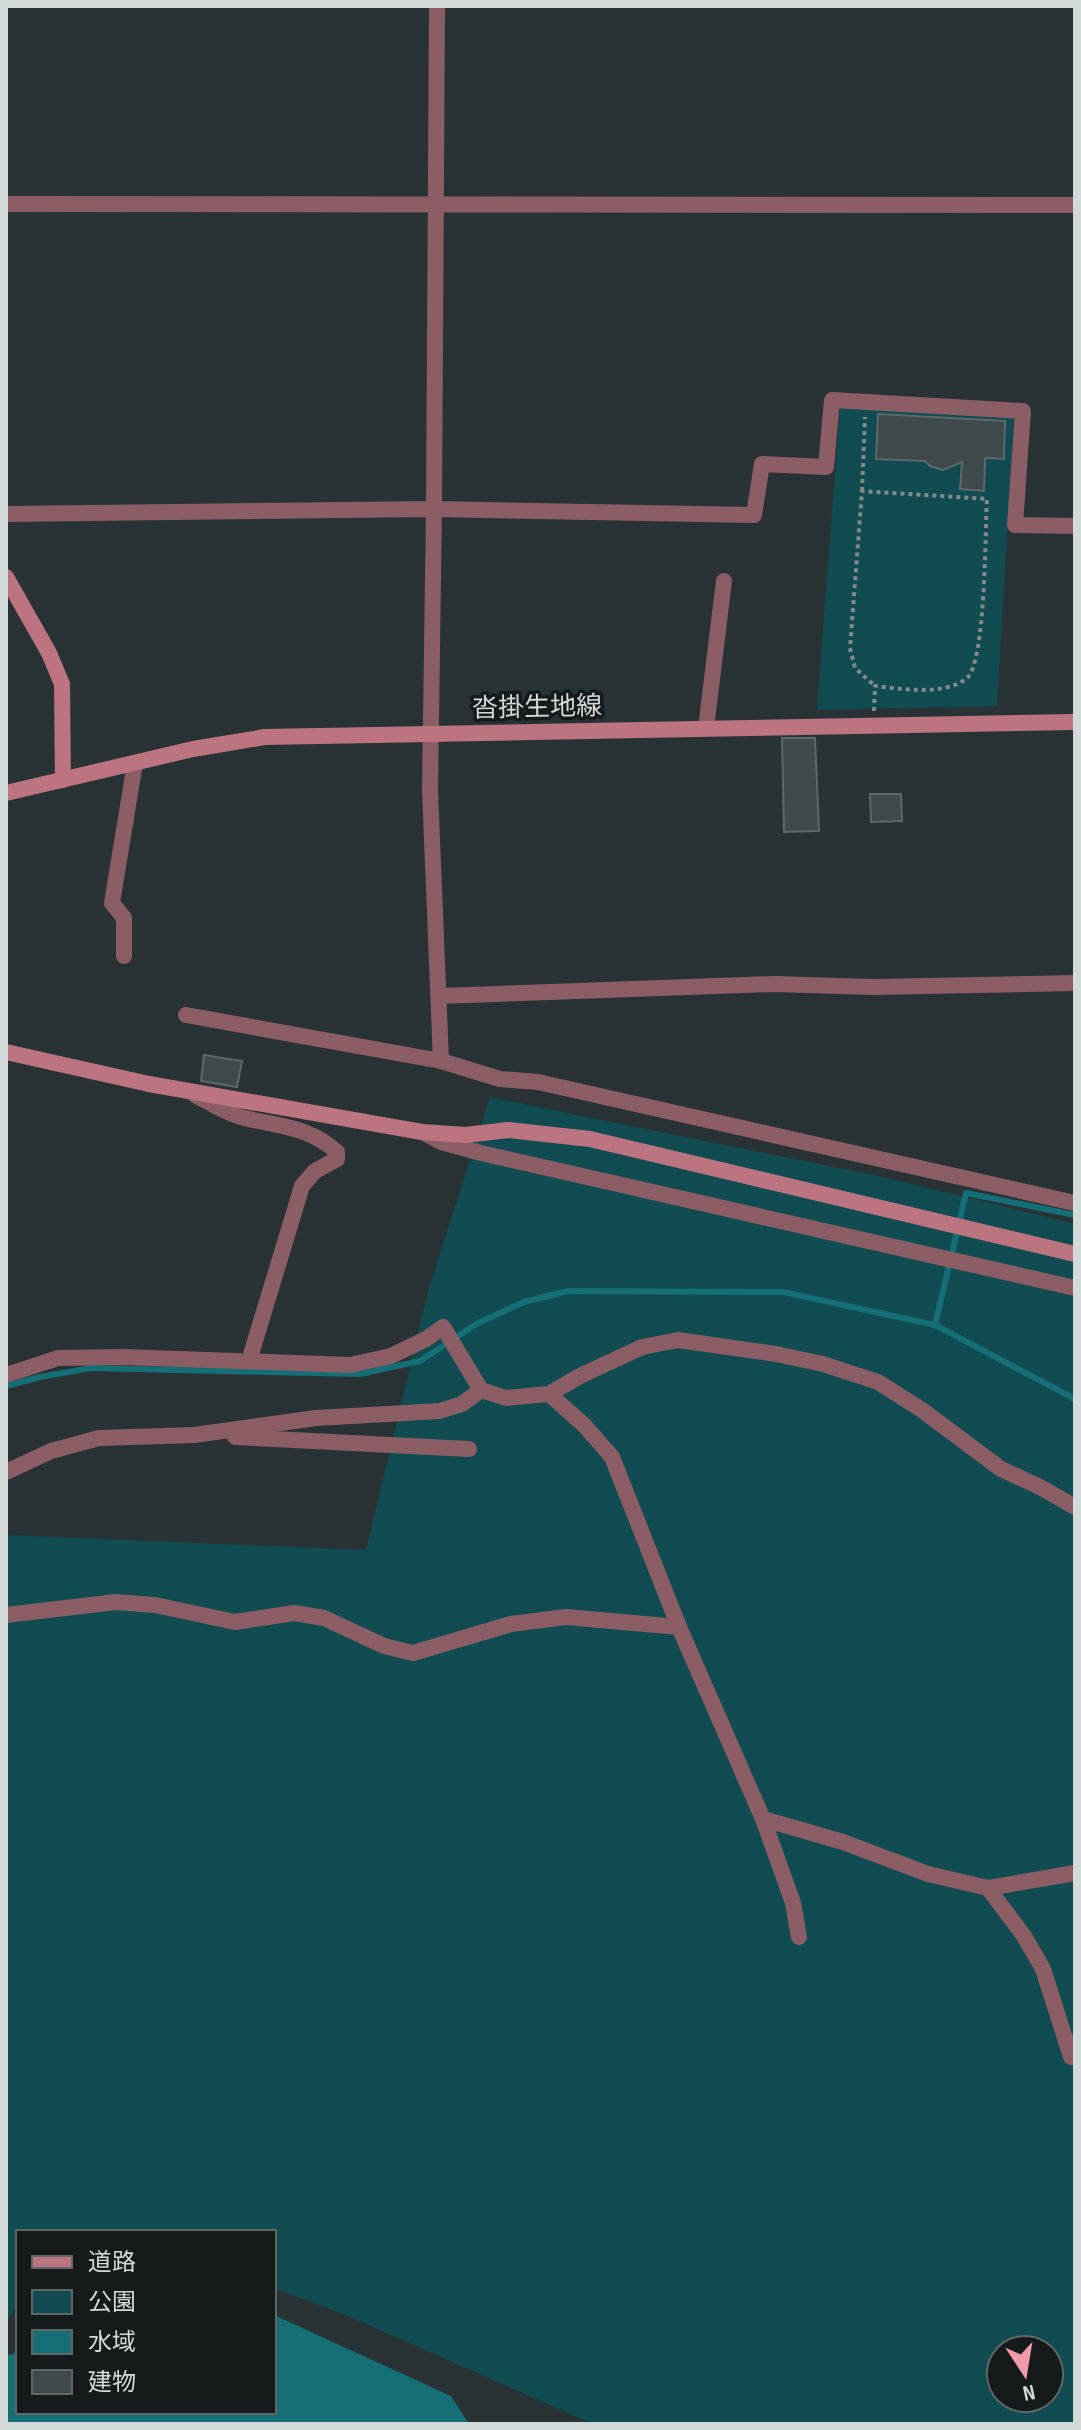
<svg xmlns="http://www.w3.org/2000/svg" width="1081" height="2430" viewBox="0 0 1081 2430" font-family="'Sofia Sans Condensed','Noto Sans JP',sans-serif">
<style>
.green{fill:#104c52;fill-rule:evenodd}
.water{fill:#166e76}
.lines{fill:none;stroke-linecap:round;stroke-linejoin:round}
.stream{stroke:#166e76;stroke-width:6}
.building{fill:#3e4a4b;stroke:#5d696a;stroke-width:2}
.path{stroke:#828b8c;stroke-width:4;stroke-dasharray:4 4;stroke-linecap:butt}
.street{stroke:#8b5d65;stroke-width:16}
.secondary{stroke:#bd7481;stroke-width:16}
.labels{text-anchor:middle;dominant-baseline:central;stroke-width:7;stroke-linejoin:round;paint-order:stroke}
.street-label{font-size:26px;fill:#d2d9d9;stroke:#151a1b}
</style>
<rect width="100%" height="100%" fill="#293335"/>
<g class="green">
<path d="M 840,407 L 1014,416 L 997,706 L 817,710 Z"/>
<path d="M 490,1097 L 892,1179 L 1075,1224 L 1075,2424 L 593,2424 L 348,2316 L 274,2288 L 274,2232 L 18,2232 L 18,2305 L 6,2322 L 6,1535 L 366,1550 L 429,1288 ZM 1001,2350 L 1049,2350 L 1049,2398 L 1001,2398 Z"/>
</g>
<path class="water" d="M 274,2315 L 451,2396 L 469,2424 L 6,2424 L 6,2356 L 15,2353 L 18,2348 L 18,2412 L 274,2412 Z"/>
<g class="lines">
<g class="stream">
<path d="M 935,1325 L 966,1193 L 1075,1215"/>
<path d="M 6,1386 L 40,1377 L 91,1368 L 360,1374 L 420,1361 L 478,1323 L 524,1302 L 568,1291 L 783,1292 L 935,1325 L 1075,1399"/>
</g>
</g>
<g class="building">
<path d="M 878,414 L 1005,421 L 1004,459 L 985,458 L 984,491 L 960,489 L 962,462 L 943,470 L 930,466 L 925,461 L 876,459 Z"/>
<path d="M 782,738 L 815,738 L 819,831 L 784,832 Z"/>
<path d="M 870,794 L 901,794 L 902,821 L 871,822 Z"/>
<path d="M 204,1055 L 242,1061 L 237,1087 L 201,1081 Z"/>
</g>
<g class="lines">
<g class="path">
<path d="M 862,491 L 865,417"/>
<path d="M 874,711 L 875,686 C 900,689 946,696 967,678 C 986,661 985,531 987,499 L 862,491 L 850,648 L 855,668 L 875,686"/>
</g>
<g class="street">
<path d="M 437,6 L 434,509 L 754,515 L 762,464 L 826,467 L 832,400 L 1023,411 L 1015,525 L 1075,526"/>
<path d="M 6,204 L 1075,205"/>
<path d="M 6,514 L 434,509 L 430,790 L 441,1061"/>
<path d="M 706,728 L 724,581"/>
<path d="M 124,956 L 124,918 L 112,903 L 135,763"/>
<path d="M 439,996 L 774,984 L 873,987 L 1075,983"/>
<path d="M 186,1015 L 441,1061 L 500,1079 L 538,1082 L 1075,1203"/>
<path d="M 195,1095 C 209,1102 225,1113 241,1117 C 278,1127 307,1125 337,1152 L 337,1159 L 315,1171 L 302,1186 L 249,1361"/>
<path d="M 422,1132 L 441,1142 L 481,1153 L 1075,1288"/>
<path d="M 6,1375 L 58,1358 L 123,1357 L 350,1365 L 391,1356 L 426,1339 L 443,1327 L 481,1390 L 506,1398 L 549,1394 L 580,1376 L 642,1347 L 678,1340 L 776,1354 L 823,1364 L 878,1382 L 922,1410 L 1001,1469 L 1040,1487 L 1075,1507"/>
<path d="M 235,1437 L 469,1449"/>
<path d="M 6,1472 L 51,1451 L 99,1438 L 194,1435 L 316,1418 L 440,1411 L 462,1404 L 481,1390"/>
<path d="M 6,1615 L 116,1602 L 155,1605 L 235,1622 L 294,1613 L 324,1618 L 384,1646 L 413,1653 L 511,1624 L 566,1617 L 679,1627 L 612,1457 L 584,1425 L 549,1394"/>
<path d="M 679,1627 L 763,1819 L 793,1903 L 799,1937"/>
<path d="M 763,1819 L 843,1842 L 928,1874 L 988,1888 L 1024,1936 L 1043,1969 L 1071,2057"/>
<path d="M 988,1888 L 1075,1873"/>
</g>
<g class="secondary">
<path d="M 6,577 L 49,653 L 62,684 L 63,780"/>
<path d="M 6,793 L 193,749 L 265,737 L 1075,722"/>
<path d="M 6,1052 L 149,1084 L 422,1132 L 466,1135 L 508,1130 L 590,1139 L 1075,1254"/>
</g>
</g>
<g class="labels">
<g class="street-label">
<text transform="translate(537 708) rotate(-1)">沓掛生地線</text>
</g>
</g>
<rect width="1081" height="2430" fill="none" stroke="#d2d9d9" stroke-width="16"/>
<rect x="16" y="2230" width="260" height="184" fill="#151a1b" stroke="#616667" stroke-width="2"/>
<rect x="32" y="2256" width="40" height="12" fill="#bd7481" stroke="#616667" stroke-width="2"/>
<text x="88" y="2270" font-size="24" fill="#d2d9d9">道路</text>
<rect x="32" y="2290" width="40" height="24" fill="#104c52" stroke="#616667" stroke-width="2"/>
<text x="88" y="2310" font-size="24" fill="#d2d9d9">公園</text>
<rect x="32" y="2330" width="40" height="24" fill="#166e76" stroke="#616667" stroke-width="2"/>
<text x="88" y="2350" font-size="24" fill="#d2d9d9">水域</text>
<rect x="32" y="2370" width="40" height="24" fill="#3e4a4b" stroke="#616667" stroke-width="2"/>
<text x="88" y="2390" font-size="24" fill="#d2d9d9">建物</text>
<g transform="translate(1025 2374) rotate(168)"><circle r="38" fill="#151a1b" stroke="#616667" stroke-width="2"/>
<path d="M0-6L14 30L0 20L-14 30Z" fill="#f39aaa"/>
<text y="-12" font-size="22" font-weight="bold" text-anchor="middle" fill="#d2d9d9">N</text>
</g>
</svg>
